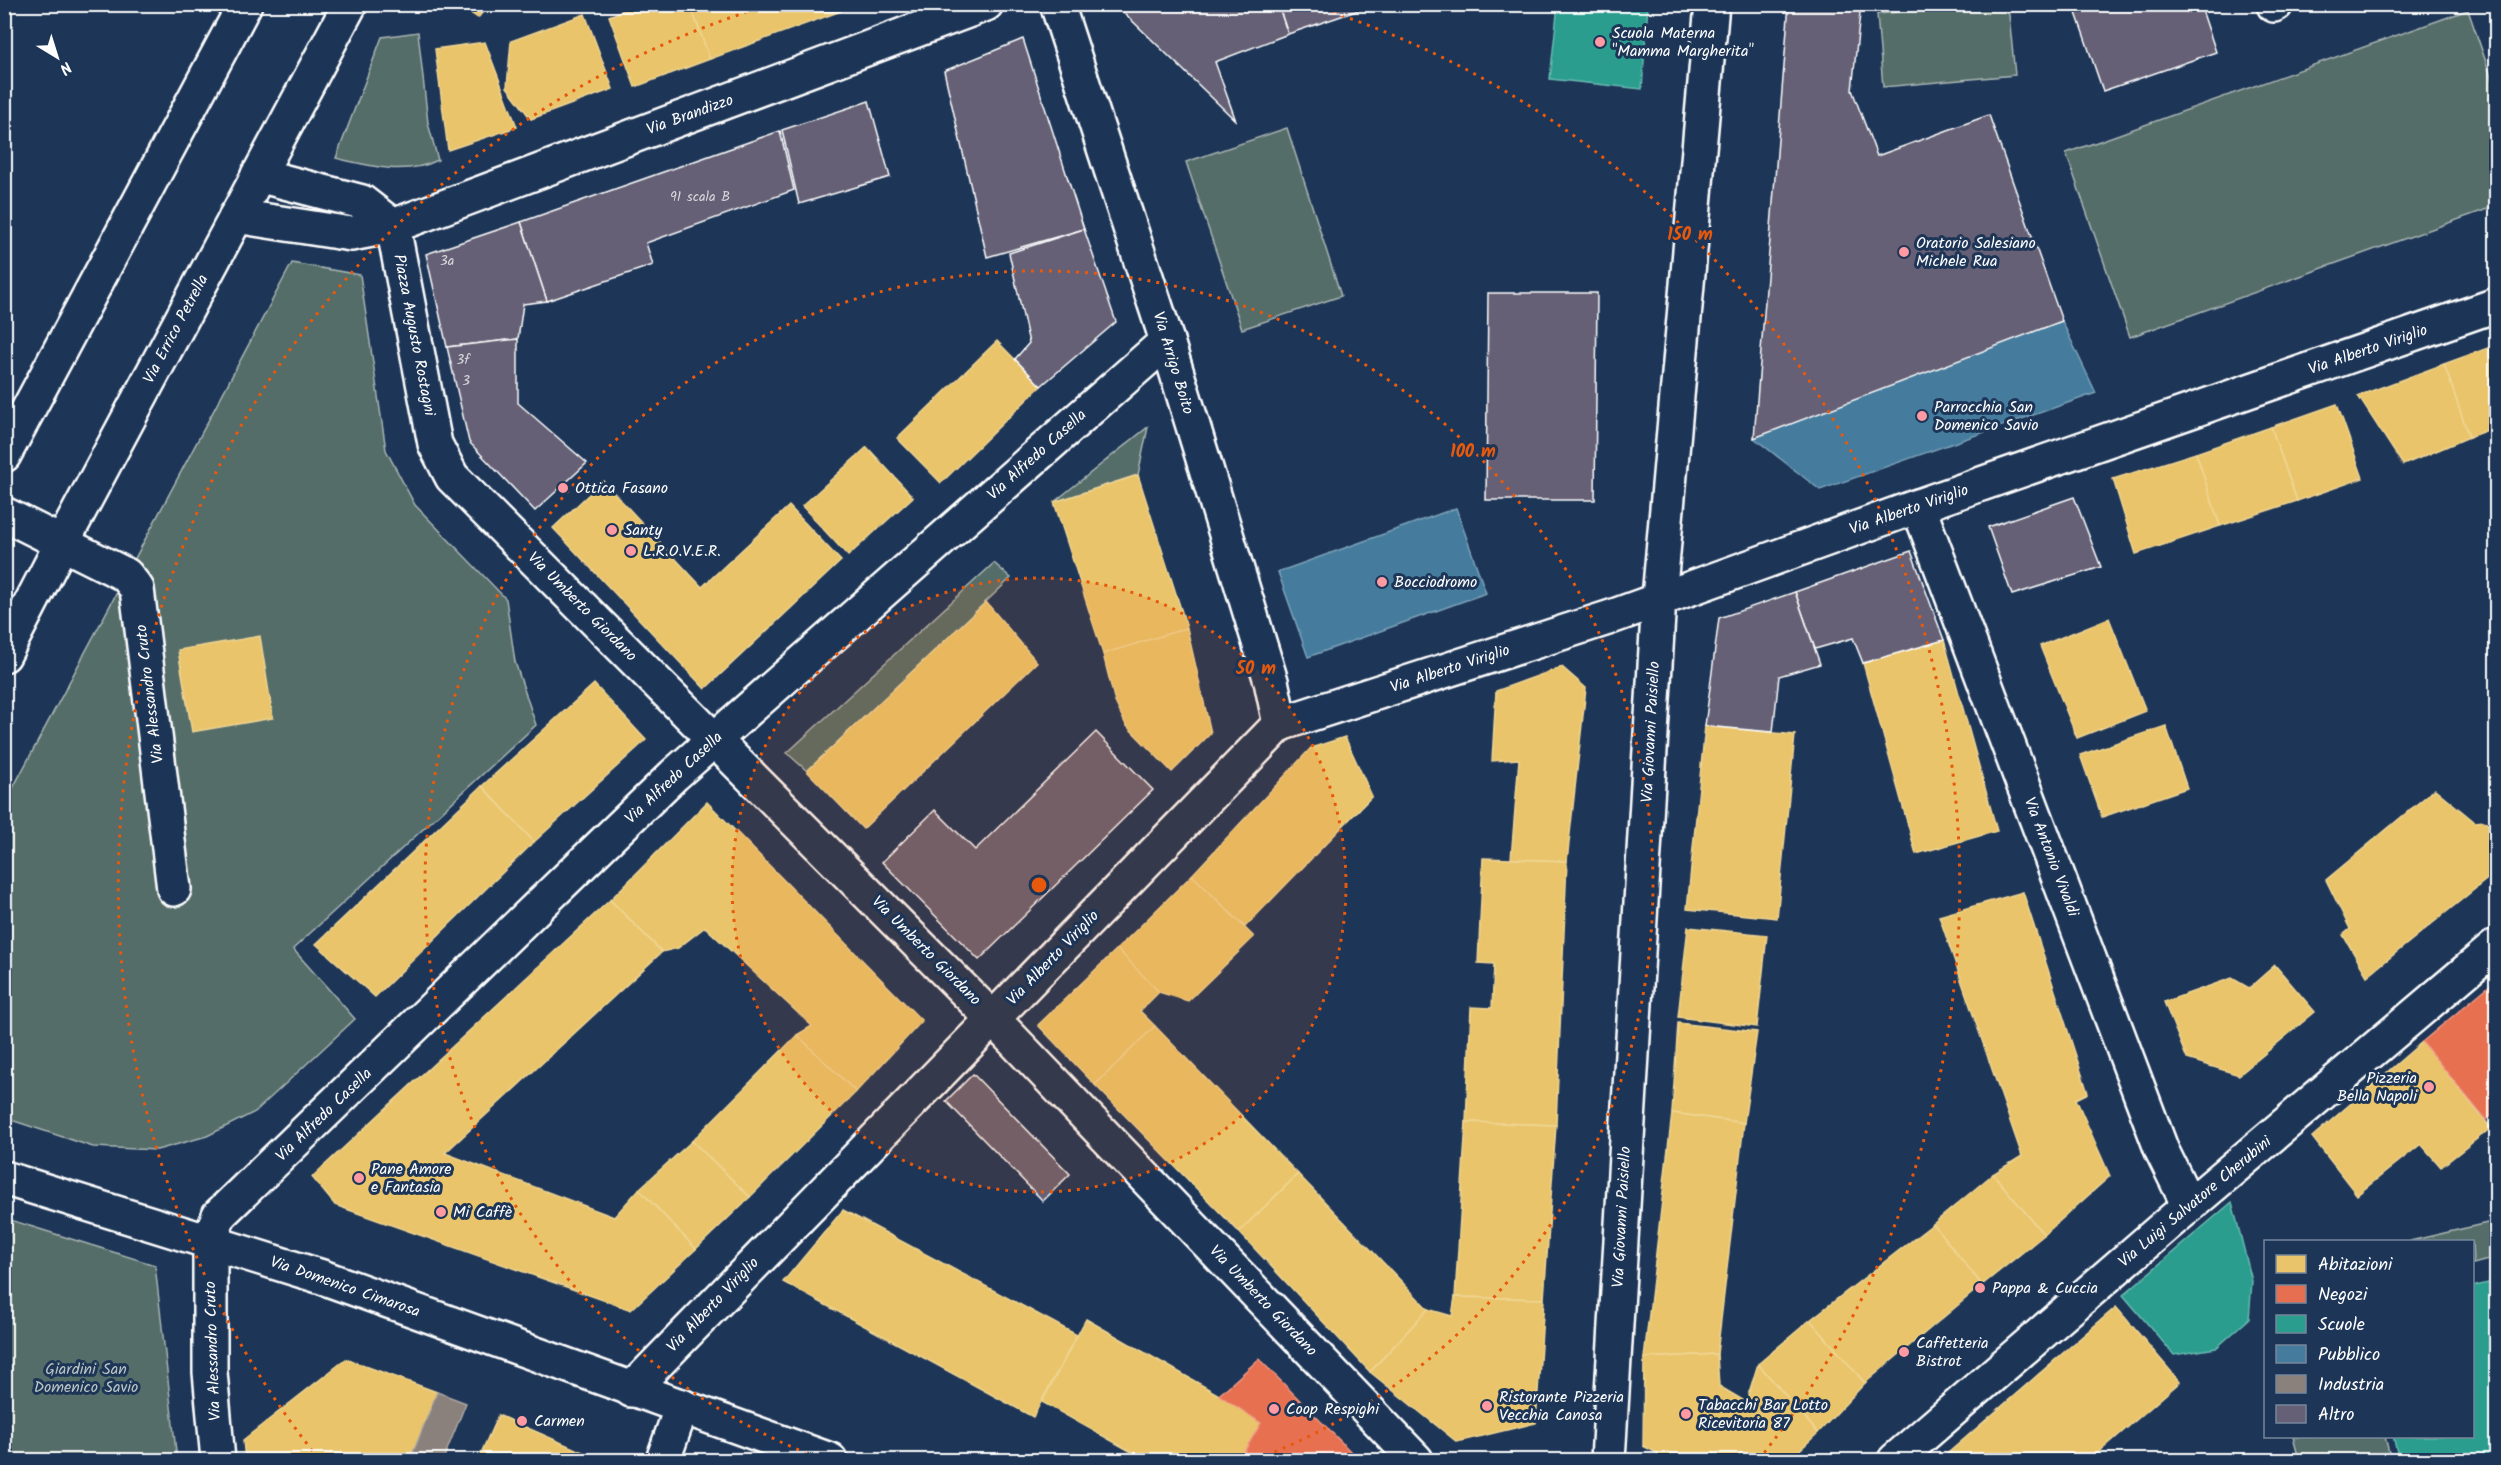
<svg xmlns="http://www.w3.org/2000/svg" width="2501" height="1465" viewBox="0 0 2501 1465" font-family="Kalam,sans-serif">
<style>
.green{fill:#546d69;stroke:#aab6b4;stroke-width:1.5}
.homes{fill:#e9c46a;stroke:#f0d697;stroke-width:1.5}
.shops{fill:#e76f51;stroke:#ee9a85;stroke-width:1.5}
.schools{fill:#2a9d8f;stroke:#6abab1;stroke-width:1.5}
.public{fill:#457b9d;stroke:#7da3ba;stroke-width:1.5}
.industry{fill:#8a817c;stroke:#ada7a3;stroke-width:1.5}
.building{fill:#656075;stroke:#fff;stroke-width:1.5}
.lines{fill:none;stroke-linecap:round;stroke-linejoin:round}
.minor-casing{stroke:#fff;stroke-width:38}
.minor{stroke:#1d3557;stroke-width:33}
.ring{fill:none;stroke:#e8590c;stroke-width:3;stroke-dasharray:3 6}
.poi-dot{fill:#ff9aa2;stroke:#1d3557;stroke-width:2}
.labels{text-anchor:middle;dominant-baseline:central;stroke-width:6;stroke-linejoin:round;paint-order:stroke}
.number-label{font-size:14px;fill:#d8d7dc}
.poi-label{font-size:16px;fill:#fff;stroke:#1d3557;text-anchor:start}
.street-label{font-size:16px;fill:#fff;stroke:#1d3557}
.park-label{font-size:16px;fill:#bbc5c3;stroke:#1d3557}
.centre{fill:#e8590c;stroke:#1d3557;stroke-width:3}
.ring-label{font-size:18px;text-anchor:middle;font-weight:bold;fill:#e8590c;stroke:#1d3557;stroke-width:6;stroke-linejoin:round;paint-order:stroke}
</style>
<rect width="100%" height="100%" fill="#1d3557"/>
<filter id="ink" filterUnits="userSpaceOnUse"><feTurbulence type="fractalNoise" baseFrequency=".0167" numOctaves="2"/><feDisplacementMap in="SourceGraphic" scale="12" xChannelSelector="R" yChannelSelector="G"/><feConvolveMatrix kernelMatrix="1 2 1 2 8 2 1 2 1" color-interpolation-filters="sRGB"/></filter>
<g filter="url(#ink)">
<g class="green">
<path d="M 1981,5 L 2008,5 L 2015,75 L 1883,87 L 1877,14 Z"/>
<path d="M 2468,10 L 2496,91 L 2496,206 L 2130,337 L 2066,153 Z"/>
<path d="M 418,32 L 428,123 L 438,160 C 406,176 369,166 336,158 L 382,37 Z"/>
<path d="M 1287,128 L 1341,296 L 1242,329 L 1186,162 Z"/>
<path d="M 292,263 L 360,275 L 386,450 L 415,505 L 506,599 L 515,662 L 536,725 L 293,949 L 355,1019 L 255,1112 L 207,1136 L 157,1150 L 93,1147 L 5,1118 L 5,803 Z"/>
<path d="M 1148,427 L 1138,475 L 1054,502 Z"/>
<path d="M 994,563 L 1011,578 L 807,771 L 787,753 Z"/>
<path d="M 4,1218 L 155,1265 L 177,1460 L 5,1460 Z"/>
<path d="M 2496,1221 L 2496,1258 L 2473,1264 L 2472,1242 L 2410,1241 Z"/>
<path d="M 2293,1437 L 2385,1437 L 2391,1460 L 2299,1460 Z"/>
</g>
<g class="homes">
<path d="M 457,4 L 489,4 L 478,18 Z"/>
<path d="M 640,4 L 690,4 L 710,59 L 635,87 L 609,16 Z"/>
<path d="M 690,4 L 839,4 L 841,11 L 710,59 Z"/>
<path d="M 585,14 L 613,89 L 531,119 L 507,87 L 511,41 Z"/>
<path d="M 485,42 L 517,127 L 448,150 L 435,49 Z"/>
<path d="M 997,341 L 1041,386 L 941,483 L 897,438 Z"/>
<path d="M 2496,345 L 2496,427 L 2469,437 L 2444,364 Z"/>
<path d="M 2444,364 L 2469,437 L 2403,465 L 2358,396 Z"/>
<path d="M 2337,404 L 2363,478 L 2297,501 L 2271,427 Z"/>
<path d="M 2271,427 L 2297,501 L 2220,526 L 2196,453 Z"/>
<path d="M 867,447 L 913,497 L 848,556 L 802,506 Z"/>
<path d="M 2196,453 L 2220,526 L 2136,554 L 2113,479 Z"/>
<path d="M 1138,475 L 1187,628 L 1103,654 L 1054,502 Z"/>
<path d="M 603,481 L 702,587 L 789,506 L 841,561 L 705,689 L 553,528 Z"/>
<path d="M 986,602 L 1037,662 L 863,829 L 807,771 Z"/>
<path d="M 2109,618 L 2146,711 L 2077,738 L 2040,646 Z"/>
<path d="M 1187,628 L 1211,733 L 1172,772 L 1126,725 L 1115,702 L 1103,654 Z"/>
<path d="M 260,636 L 273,718 L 192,732 L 178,650 Z"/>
<path d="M 1944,640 L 1997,831 L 1916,854 L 1863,663 Z"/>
<path d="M 1562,667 L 1586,688 L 1567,861 L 1511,859 L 1519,759 L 1492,761 L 1496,691 Z"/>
<path d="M 594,684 L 646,740 L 534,842 L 482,786 Z"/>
<path d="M 1705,726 L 1795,735 L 1777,918 L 1687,909 Z"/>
<path d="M 2166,726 L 2187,788 L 2102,817 L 2080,755 Z"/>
<path d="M 1345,737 L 1372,796 L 1245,927 L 1192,875 L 1311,748 Z"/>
<path d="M 482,786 L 534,842 L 375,997 L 316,944 Z"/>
<path d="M 2435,789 L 2475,822 L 2484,821 L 2496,831 L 2496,872 L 2367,976 L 2343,935 L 2350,929 L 2326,880 Z"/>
<path d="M 707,802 L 922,1021 L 856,1092 L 797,1035 L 812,1026 L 705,927 L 678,948 L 662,952 L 610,900 Z"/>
<path d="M 1483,858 L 1567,861 L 1556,1125 L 1466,1122 L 1471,1007 L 1492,1008 L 1494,964 L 1478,963 Z"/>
<path d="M 1192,875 L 1254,937 L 1188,1001 L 1159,992 L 1117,949 Z"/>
<path d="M 2023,892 L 2088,1093 L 2076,1099 L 2110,1176 L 2044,1235 L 1993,1174 L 2022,1156 L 1939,916 Z"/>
<path d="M 610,900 L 662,952 L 445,1153 L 614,1217 L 639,1189 L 696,1249 L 631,1310 L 335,1205 L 312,1177 Z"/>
<path d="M 1688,927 L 1767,935 L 1757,1027 L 1678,1017 Z"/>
<path d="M 1117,949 L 1159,992 L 1140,1011 L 1155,1026 L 1095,1085 L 1038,1025 Z"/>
<path d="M 2275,965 L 2315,1012 L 2239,1075 L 2187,1059 L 2164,1002 L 2232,978 L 2249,988 Z"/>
<path d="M 1678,1023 L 1757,1032 L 1744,1123 L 1672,1113 Z"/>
<path d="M 1155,1026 L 1298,1174 L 1239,1232 L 1095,1085 Z"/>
<path d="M 797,1035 L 856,1092 L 750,1197 L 692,1141 Z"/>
<path d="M 2422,1042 L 2491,1128 L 2441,1167 L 2421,1144 L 2357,1195 L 2312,1137 Z"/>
<path d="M 1672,1113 L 1744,1123 L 1717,1354 L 1644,1358 Z"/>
<path d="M 1466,1122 L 1556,1125 L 1544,1299 L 1455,1297 Z"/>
<path d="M 692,1141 L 750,1197 L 696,1249 L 639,1189 Z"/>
<path d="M 1298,1174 L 1428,1309 L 1370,1372 L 1239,1232 Z"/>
<path d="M 1993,1174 L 2044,1235 L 1982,1285 L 1933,1224 Z"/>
<path d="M 843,1210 L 1077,1335 L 1033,1417 L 783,1282 Z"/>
<path d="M 1933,1224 L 1982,1285 L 1865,1383 L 1810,1320 Z"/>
<path d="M 1455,1297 L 1544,1299 L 1536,1423 L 1457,1442 L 1370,1372 L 1428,1309 L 1452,1316 Z"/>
<path d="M 2116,1307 L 2180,1382 L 2090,1460 L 1940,1460 Z"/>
<path d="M 1086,1319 L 1219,1395 L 1261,1423 L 1239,1460 L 1146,1460 L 1042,1402 Z"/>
<path d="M 1810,1320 L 1865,1383 L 1818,1433 L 1758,1364 Z"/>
<path d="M 1717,1354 L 1719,1386 L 1746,1402 L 1758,1364 L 1818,1433 L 1789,1460 L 1671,1460 L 1643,1446 L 1644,1358 Z"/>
<path d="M 346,1359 L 437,1392 L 410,1460 L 382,1460 L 361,1455 L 354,1460 L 245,1460 L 243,1440 Z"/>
<path d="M 498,1415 L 601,1460 L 478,1460 Z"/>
</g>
<g class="shops">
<path d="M 2496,980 L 2496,1112 L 2486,1120 L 2422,1042 Z"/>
<path d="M 1259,1359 L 1359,1460 L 1239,1460 L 1261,1423 L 1219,1395 Z"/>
</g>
<g class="schools">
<path d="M 1558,4 L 1648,4 L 1642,89 L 1550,79 Z"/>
<path d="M 2232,1202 L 2252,1281 L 2249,1319 L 2216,1348 L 2174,1355 L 2123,1295 Z"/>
<path d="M 2496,1281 L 2496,1460 L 2399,1460 L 2393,1436 L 2472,1436 L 2472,1287 Z"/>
</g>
<g class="public">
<path d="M 2062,321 L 2096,393 L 1820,490 L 1754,438 Z"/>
<path d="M 1456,508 L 1486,593 L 1308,657 L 1278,572 Z"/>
</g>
<path class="industry" d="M 437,1392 L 466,1403 L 443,1460 L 410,1460 Z"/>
<g class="building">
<path d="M 1126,4 L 1278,4 L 1288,34 L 1215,62 L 1236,121 L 1118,7 Z"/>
<path d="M 1278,4 L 1377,4 L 1288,34 Z"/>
<path d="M 1789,4 L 1861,4 L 1852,90 L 1877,156 L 1989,115 L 2062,321 L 1754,438 Z"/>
<path d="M 2073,4 L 2200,4 L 2216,52 L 2103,91 Z"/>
<path d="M 1023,39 L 1084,229 L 987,257 L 944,71 Z"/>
<path d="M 869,101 L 890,177 L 799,204 L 782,130 Z"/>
<path d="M 780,131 L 794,190 L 646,243 L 653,265 L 547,301 L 521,222 Z"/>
<path d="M 521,222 L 547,301 L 523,304 L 518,339 L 447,347 L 426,254 Z"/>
<path d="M 1084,229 L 1116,322 L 1041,386 L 1015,359 L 1029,343 L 1009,253 Z"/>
<path d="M 1488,293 L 1597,293 L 1595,500 L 1486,500 Z"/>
<path d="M 518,339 L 518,403 L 587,463 L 535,511 L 469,442 L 447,347 Z"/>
<path d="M 2074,497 L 2101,567 L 2012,595 L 1988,527 Z"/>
<path d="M 1911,551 L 1944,640 L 1863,663 L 1853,638 L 1815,649 L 1795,592 Z"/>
<path d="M 1795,592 L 1820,664 L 1779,676 L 1773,732 L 1705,726 L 1719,618 Z"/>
<path d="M 1096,732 L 1153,790 L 979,960 L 882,862 L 935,810 L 975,850 Z"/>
<path d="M 973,1074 L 1070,1174 L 1043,1201 L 946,1101 Z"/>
</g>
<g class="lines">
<defs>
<g id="minor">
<path d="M 1057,4 L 1167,341 L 1271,681 L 1280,724"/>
<path d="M 2274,5 L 2276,4"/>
<path d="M 258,175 L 362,202 L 393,226 L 435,444 L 452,477 L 993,1019 L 1416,1460"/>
<path d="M 236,216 L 351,234 L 393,226 L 986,4"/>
<path d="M 4,455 L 245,4"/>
<path d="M 1918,506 L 2162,1151 L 2189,1206"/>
<path d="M 4,514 L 126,575 L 137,589 L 174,889"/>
<path d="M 4,655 L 62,543 L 350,4"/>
<path d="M 4,1178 L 322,1277 L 830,1460"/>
<path d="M 631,1390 L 1280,724 L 1611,617 L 1918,506 L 2496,305"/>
<path d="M 218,1460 L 210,1372 L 210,1241 L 219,1215 L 674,775 L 1167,341"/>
<path d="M 663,1460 L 682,1406"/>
<path d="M 1608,1460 L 1659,598 L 1712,4"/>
<path d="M 1895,1460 L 2164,1227 L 2496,946"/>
</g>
</defs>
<use href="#minor" class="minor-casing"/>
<use href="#minor" class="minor"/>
</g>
</g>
<circle cx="1039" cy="885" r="307" fill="#e8590c" fill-opacity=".12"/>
<g class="ring">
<circle cx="1039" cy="885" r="307"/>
<path d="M824 1460A614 614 0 1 1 1254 1460"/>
<path d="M318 1458A921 921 0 0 1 762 7M1316 7A921 921 0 0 1 1760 1458"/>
</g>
<g class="poi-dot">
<circle cx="1600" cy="42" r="6"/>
<circle cx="1904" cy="252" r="6"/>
<circle cx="1922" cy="416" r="6"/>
<circle cx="563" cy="488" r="6"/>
<circle cx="612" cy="530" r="6"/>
<circle cx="631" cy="551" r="6"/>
<circle cx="1382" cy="582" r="6"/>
<circle cx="2429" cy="1087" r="6"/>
<circle cx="359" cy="1178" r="6"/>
<circle cx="441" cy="1212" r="6"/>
<circle cx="1980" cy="1288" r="6"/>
<circle cx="1904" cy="1352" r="6"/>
<circle cx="1487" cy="1406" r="6"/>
<circle cx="1274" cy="1409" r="6"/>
<circle cx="1686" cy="1414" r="6"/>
<circle cx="522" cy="1421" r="6"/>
</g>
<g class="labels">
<g class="number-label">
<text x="700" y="197">91 scala B</text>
<text x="447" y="261">3a</text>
<text x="463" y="360">3f</text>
<text x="466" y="381">3</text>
</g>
<g class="poi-label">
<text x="1612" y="33">Scuola Materna<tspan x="1612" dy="18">"Mamma Margherita"</tspan></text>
<text x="1916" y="243">Oratorio Salesiano<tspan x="1916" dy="18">Michele Rua</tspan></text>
<text x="1934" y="407">Parrocchia San<tspan x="1934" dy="18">Domenico Savio</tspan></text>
<text x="575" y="488">Ottica Fasano</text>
<text x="624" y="530">Santy</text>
<text x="643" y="551">L.R.O.V.E.R.</text>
<text x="1394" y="582">Bocciodromo</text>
<text x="2417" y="1078" text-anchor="end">Pizzeria<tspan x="2417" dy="18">Bella Napoli</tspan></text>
<text x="371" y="1169">Pane Amore<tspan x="371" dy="18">e Fantasia</tspan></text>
<text x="453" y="1212">Mi Caffè</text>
<text x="1992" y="1288">Pappa &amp; Cuccia</text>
<text x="1916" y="1343">Caffetteria<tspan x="1916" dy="18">Bistrot</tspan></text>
<text x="1499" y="1397">Ristorante Pizzeria<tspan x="1499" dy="18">Vecchia Canosa</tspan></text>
<text x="1698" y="1405">Tabacchi Bar Lotto<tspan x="1698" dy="18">Ricevitoria 87</tspan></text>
<text x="1286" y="1409">Coop Respighi</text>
<text x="534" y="1421">Carmen</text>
</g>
<g class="street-label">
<text transform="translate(690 115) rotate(-20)">Via Brandizzo</text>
<text transform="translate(176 329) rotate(-62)">Via Errico Petrella</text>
<text transform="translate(414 335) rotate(79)">Piazza Augusto Rostagni</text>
<text transform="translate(2368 350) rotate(-19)">Via Alberto Viriglio</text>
<text transform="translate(1173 363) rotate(73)">Via Arrigo Boito</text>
<text transform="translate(1037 455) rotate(-42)">Via Alfredo Casella</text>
<text transform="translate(1909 510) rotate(-19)">Via Alberto Viriglio</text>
<text transform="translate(582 607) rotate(45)">Via Umberto Giordano</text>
<text transform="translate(1450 669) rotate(-18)">Via Alberto Viriglio</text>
<text transform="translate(150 694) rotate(-97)">Via Alessandro Cruto</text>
<text transform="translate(1651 732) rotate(-87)">Via Giovanni Paisiello</text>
<text transform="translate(674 778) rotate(-43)">Via Alfredo Casella</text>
<text transform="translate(2051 857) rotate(69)">Via Antonio Vivaldi</text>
<text transform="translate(926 951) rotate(45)">Via Umberto Giordano</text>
<text transform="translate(1053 958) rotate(-46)">Via Alberto Viriglio</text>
<text transform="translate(324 1115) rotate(-44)">Via Alfredo Casella</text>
<text transform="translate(2195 1202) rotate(-40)">Via Luigi Salvatore Cherubini</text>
<text transform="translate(1622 1217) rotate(-87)">Via Giovanni Paisiello</text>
<text transform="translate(345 1287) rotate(19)">Via Domenico Cimarosa</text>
<text transform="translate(1263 1301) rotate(46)">Via Umberto Giordano</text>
<text transform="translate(713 1305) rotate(-46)">Via Alberto Viriglio</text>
<text transform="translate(213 1351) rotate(-92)">Via Alessandro Cruto</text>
</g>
<g class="park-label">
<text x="86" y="1369">Giardini San<tspan x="86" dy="18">Domenico Savio</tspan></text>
</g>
</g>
<circle cx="1039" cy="885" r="9" class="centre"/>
<g class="ring-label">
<text x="1690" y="240">150 m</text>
<text x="1473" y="457">100 m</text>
<text x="1256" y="674">50 m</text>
</g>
<rect width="2501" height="1465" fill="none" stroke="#1d3557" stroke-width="24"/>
<rect x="12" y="12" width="2477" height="1441" fill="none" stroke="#fff" stroke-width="2" filter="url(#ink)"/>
<rect x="2264" y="1240" width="210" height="198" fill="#1d3557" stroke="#77869a" stroke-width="1.5"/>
<rect x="2276" y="1255" width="30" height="18" fill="#e9c46a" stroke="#77869a" stroke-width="1.5"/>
<text x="2318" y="1270" font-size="18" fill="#ffffff">Abitazioni</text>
<rect x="2276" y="1285" width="30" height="18" fill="#e76f51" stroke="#77869a" stroke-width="1.5"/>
<text x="2318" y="1300" font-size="18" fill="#ffffff">Negozi</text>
<rect x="2276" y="1315" width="30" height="18" fill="#2a9d8f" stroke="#77869a" stroke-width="1.5"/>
<text x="2318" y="1330" font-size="18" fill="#ffffff">Scuole</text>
<rect x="2276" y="1345" width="30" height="18" fill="#457b9d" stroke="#77869a" stroke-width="1.5"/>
<text x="2318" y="1360" font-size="18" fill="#ffffff">Pubblico</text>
<rect x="2276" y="1375" width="30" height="18" fill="#8a817c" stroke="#77869a" stroke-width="1.5"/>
<text x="2318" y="1390" font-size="18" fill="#ffffff">Industria</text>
<rect x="2276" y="1405" width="30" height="18" fill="#656075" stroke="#77869a" stroke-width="1.5"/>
<text x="2318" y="1420" font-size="18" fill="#ffffff">Altro</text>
<g transform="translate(57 57) rotate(142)" stroke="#1d3557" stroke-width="4.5" paint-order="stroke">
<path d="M0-4.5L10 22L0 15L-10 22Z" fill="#ffffff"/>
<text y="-9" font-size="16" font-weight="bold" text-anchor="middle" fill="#ffffff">N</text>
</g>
</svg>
